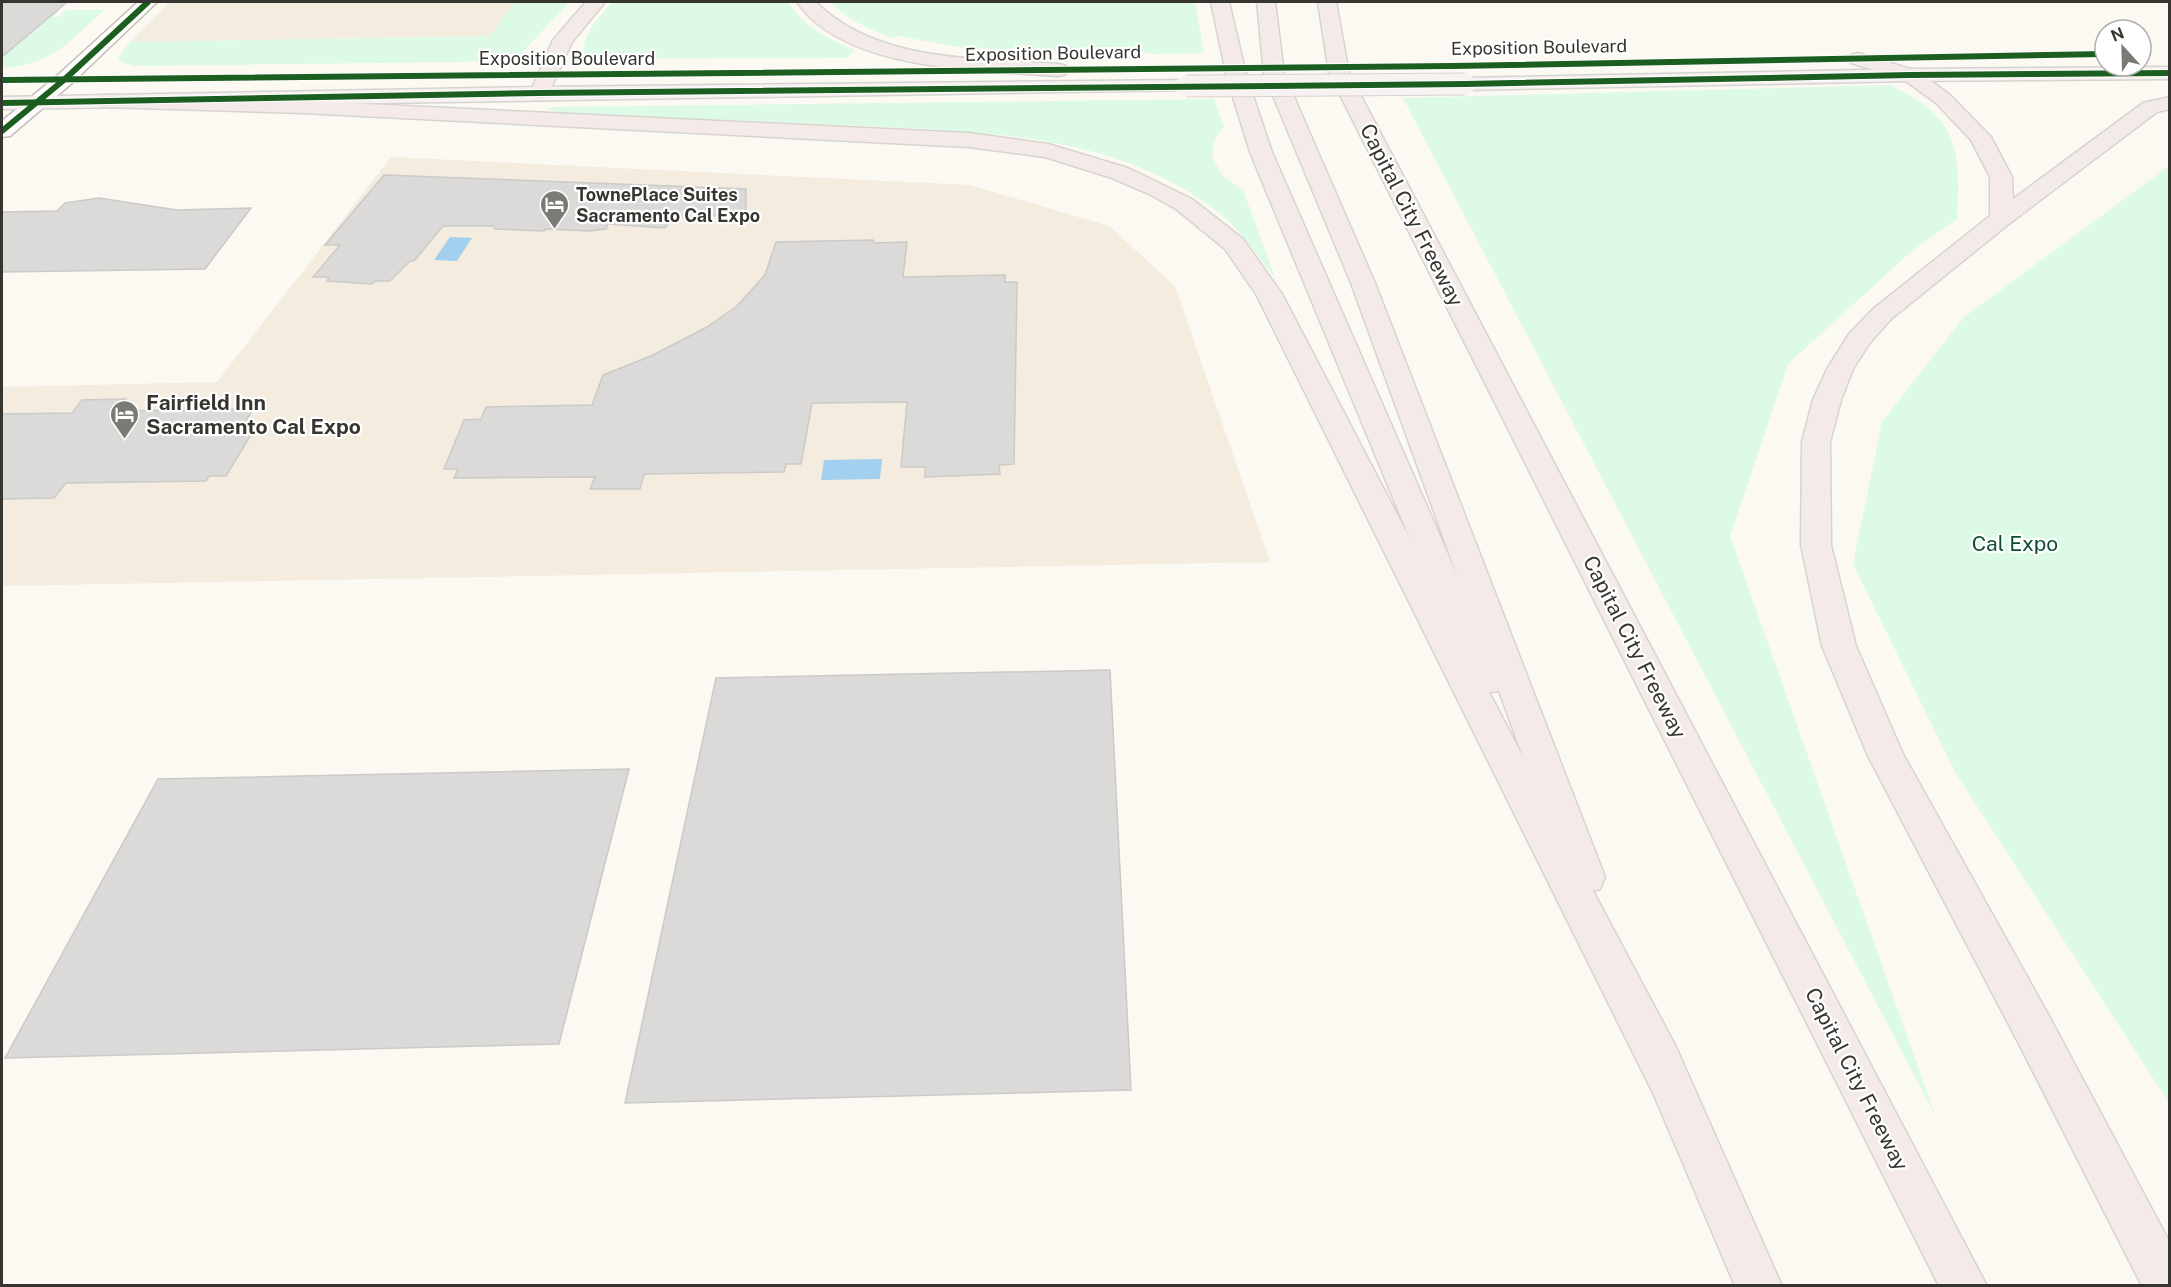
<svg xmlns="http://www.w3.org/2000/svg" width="2171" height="1287" viewBox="0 0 2171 1287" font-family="'Public Sans',sans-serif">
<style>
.built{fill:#f3ecdf}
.green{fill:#dcfae5}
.water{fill:#a2d0ee}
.building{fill:#dbdad9;stroke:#cbcac9;stroke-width:1.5}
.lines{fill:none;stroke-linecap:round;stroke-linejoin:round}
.minor-casing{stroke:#c1bfb9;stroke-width:3}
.major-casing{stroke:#d6d4d1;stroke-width:3}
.highway-casing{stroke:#d6d4d1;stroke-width:3}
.minor{fill:#fffefd;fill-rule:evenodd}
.major{fill:#f7f2f1;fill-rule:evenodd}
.highway{fill:#f4ebe9;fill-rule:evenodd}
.major-bridge-casing{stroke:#d6d4d1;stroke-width:23;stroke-linecap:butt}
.major-bridge{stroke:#f7f2f1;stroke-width:21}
.cycleway-casing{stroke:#fff;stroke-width:8}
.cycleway{stroke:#1b5e20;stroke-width:6}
.labels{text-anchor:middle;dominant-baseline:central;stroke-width:4.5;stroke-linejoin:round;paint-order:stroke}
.far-street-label{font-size:18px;fill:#373530;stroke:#fff}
.far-poi-label{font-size:18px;font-weight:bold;fill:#373530;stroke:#fff;text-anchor:start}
.street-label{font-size:21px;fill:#373530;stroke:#fff}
.poi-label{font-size:21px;font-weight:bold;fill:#373530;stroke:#fff;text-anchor:start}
.park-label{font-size:21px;fill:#104d34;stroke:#fff}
</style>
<rect width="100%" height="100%" fill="#fcf9f2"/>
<g class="built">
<path d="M 170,2 L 515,2 L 490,36 L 130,42 Z"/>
<path d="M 391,157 L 970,185 L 1109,226 L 1175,286 L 1270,562 L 2,586 L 2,387 L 217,382 Z"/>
</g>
<g class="green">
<path d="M 515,2 L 569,2 L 522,53 L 503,59 L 460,62 L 135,66 L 122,62 L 118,57 L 130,42 L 490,36 Z"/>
<path d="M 612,2 L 788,2 C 803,27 829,39 855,50 L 847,58 L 585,59 C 578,38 600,16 612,2 Z"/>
<path d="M 830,2 L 1195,2 L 1204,53 L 1153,54 L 1141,51 L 1136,54 L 965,48 L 897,36 L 893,38 C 869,30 848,20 830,2 Z"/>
<path d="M 60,10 L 53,17 L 58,17 L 66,10 L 104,10 C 69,42 52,65 2,68 L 2,55 L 56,11 Z"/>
<path d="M 1891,85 C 1902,92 1917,98 1927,107 C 1963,136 1959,178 1957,219 L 1913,250 L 1788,364 L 1730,536 L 1935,1115 L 1403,98 Z"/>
<path d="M 1214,99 L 1224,127 L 1214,140 L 1212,157 L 1223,176 L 1243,190 L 1276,280 C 1256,253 1238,226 1210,206 C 1106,130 971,132 848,125 C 753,121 658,118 562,113 L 544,109 L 555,107 Z"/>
<path d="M 2169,166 L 2169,1103 L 1955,772 L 1853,564 L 1882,422 L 1963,318 Z"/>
</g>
<g class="water">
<path d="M 450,237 L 472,238 L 457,261 L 434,260 Z"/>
<path d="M 882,459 L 880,479 L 821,480 L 824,460 Z"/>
</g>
<g class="building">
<path d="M 2,2 L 67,2 L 2,57 Z"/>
<path d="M 384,175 L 746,189 L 746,214 L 672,218 L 665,228 L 608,224 L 606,229 L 589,231 L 546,229 L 544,231 L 495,229 L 494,226 L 443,226 L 414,261 L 410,261 L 390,281 L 375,281 L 372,284 L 327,281 L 329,277 L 313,277 L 340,245 L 325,245 Z"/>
<path d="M 99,198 L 177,210 L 251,208 L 205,269 L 2,272 L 2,212 L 57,211 L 65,203 Z"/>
<path d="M 873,240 L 874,243 L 907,242 L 903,277 L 1005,275 L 1005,282 L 1017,282 L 1014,464 L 999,465 L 1000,474 L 925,477 L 925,467 L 901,467 L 907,402 L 812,403 L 801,464 L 786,464 L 784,472 L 644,474 L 640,489 L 590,489 L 595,477 L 454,478 L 458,469 L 444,469 L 464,420 L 481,419 L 486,407 L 592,405 L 603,375 L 651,356 L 707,327 L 737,306 L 765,275 L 776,242 Z"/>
<path d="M 126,399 L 117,411 L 253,409 L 244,424 L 258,423 L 226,476 L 209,476 L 206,481 L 66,483 L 54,498 L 2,499 L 2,414 L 72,413 L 82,400 Z"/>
<path d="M 1110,670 L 1131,1090 L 625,1103 L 716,678 Z"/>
<path d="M 629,769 L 559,1044 L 5,1058 L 158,779 Z"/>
</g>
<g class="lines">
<defs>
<path id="minor" d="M 138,2 L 157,2 L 72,83 L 10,136 L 2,137 L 2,121 L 58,75 Z"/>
<g id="major">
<path d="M 2170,67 L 2170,79 L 1910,81 L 1465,90 L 1458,88 L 1455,84 L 1458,80 L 1465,78 L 1910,69 Z"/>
<path d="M 1186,80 L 1193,82 L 1196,86 L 1193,90 L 2,109 L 2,97 L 540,87 Z"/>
</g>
<g id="highway">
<path d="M 586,2 L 605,2 L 572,42 L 547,97 L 540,99 L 533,97 L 530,93 L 553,40 Z"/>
<path d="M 797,2 L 816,2 C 876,63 979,58 1059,64 L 1066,66 L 1069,70 L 1066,74 L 1059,76 C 982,70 845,72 797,2 Z"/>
<path d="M 1211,2 L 1229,2 L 1247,78 L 1272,152 L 1457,575 L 1351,283 L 1264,74 L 1257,2 L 1275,2 L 1284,74 L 1375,283 L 1605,877 L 1600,889 L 1593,891 L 1676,1047 L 1782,1286 L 1735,1286 L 1654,1095 L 1256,294 L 1225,249 L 1176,209 L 1149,194 L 1112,178 L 1045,157 L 969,147 L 302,113 L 104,107 L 97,105 L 94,101 L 97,97 L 104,95 L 302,101 L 969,133 L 1048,144 L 1128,168 L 1192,199 L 1243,239 L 1282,294 L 1410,539 L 1250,152 L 1227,78 ZM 1499,691 L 1523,757 L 1489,692 Z"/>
<path d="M 1318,2 L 1336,2 L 1349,73 L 1987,1286 L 1939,1286 L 1329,73 Z"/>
<path d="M 1858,53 L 1917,71 L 1950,95 L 1991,137 L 2012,177 L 2013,199 L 2143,103 L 2170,97 L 2170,109 L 2157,112 L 2010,223 L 1891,319 L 1869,344 L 1853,369 L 1841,400 L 1830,442 L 1831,545 L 1856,646 L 1903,754 L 2049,1016 L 2170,1243 L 2170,1286 L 2142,1286 L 2019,1044 L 1868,756 L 1822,646 L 1801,545 L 1802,442 L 1813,400 L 1827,369 L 1849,334 L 1873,309 L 1990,216 L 1990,177 L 1971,140 L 1936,103 L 1903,79 L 1851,63 L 1848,59 L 1851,55 Z"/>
</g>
</defs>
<use href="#minor" class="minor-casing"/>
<use href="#major" class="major-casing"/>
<use href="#highway" class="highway-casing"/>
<use href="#minor" class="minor"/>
<use href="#major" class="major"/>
<use href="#highway" class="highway"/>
<defs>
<path id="major-bridge" d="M 1186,86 L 1465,84"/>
</defs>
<use href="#major-bridge" class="major-bridge-casing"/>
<use href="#major-bridge" class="major-bridge"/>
<defs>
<g id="cycleway">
<path d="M 2,80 L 1452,66 L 2105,54"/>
<path d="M 2,103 L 540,93 L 1465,84 L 1910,75 L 2170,73"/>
<path d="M 2,131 L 65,79 L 148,2"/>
</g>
</defs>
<use href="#cycleway" class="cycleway-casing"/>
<use href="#cycleway" class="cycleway"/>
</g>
<defs>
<symbol id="hotel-pin" viewBox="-11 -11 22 30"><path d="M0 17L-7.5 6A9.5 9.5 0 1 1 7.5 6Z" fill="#7c7a74" stroke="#fff"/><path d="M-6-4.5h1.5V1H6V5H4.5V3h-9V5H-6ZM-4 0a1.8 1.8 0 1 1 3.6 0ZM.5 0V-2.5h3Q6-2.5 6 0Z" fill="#fff"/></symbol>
</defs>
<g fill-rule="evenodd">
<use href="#hotel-pin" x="538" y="188" width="33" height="45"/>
<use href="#hotel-pin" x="108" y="398" width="33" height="45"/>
</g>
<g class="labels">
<g class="far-street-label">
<text transform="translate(1539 47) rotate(-1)">Exposition Boulevard</text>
<text transform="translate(1053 53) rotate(-1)">Exposition Boulevard</text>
<text x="567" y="58">Exposition Boulevard</text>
</g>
<g class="far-poi-label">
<text x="576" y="194">TownePlace Suites<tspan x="576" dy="21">Sacramento Cal Expo</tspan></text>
</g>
<g class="street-label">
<text transform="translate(1412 215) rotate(63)">Capital City Freeway</text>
<text transform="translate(1635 647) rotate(63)">Capital City Freeway</text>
<text transform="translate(1857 1079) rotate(63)">Capital City Freeway</text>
</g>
<g class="poi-label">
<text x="146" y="402">Fairfield Inn<tspan x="146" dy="24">Sacramento Cal Expo</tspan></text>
</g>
<g class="park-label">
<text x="2015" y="543">Cal Expo</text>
</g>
</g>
<rect width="2171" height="1287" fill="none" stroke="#373530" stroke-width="6"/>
<g transform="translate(2123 48) rotate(338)"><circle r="28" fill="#ffffff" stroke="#afaeac" stroke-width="1.5"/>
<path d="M0-4.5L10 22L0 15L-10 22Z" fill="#7c7a74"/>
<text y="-9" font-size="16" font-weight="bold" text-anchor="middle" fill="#373530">N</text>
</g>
</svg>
